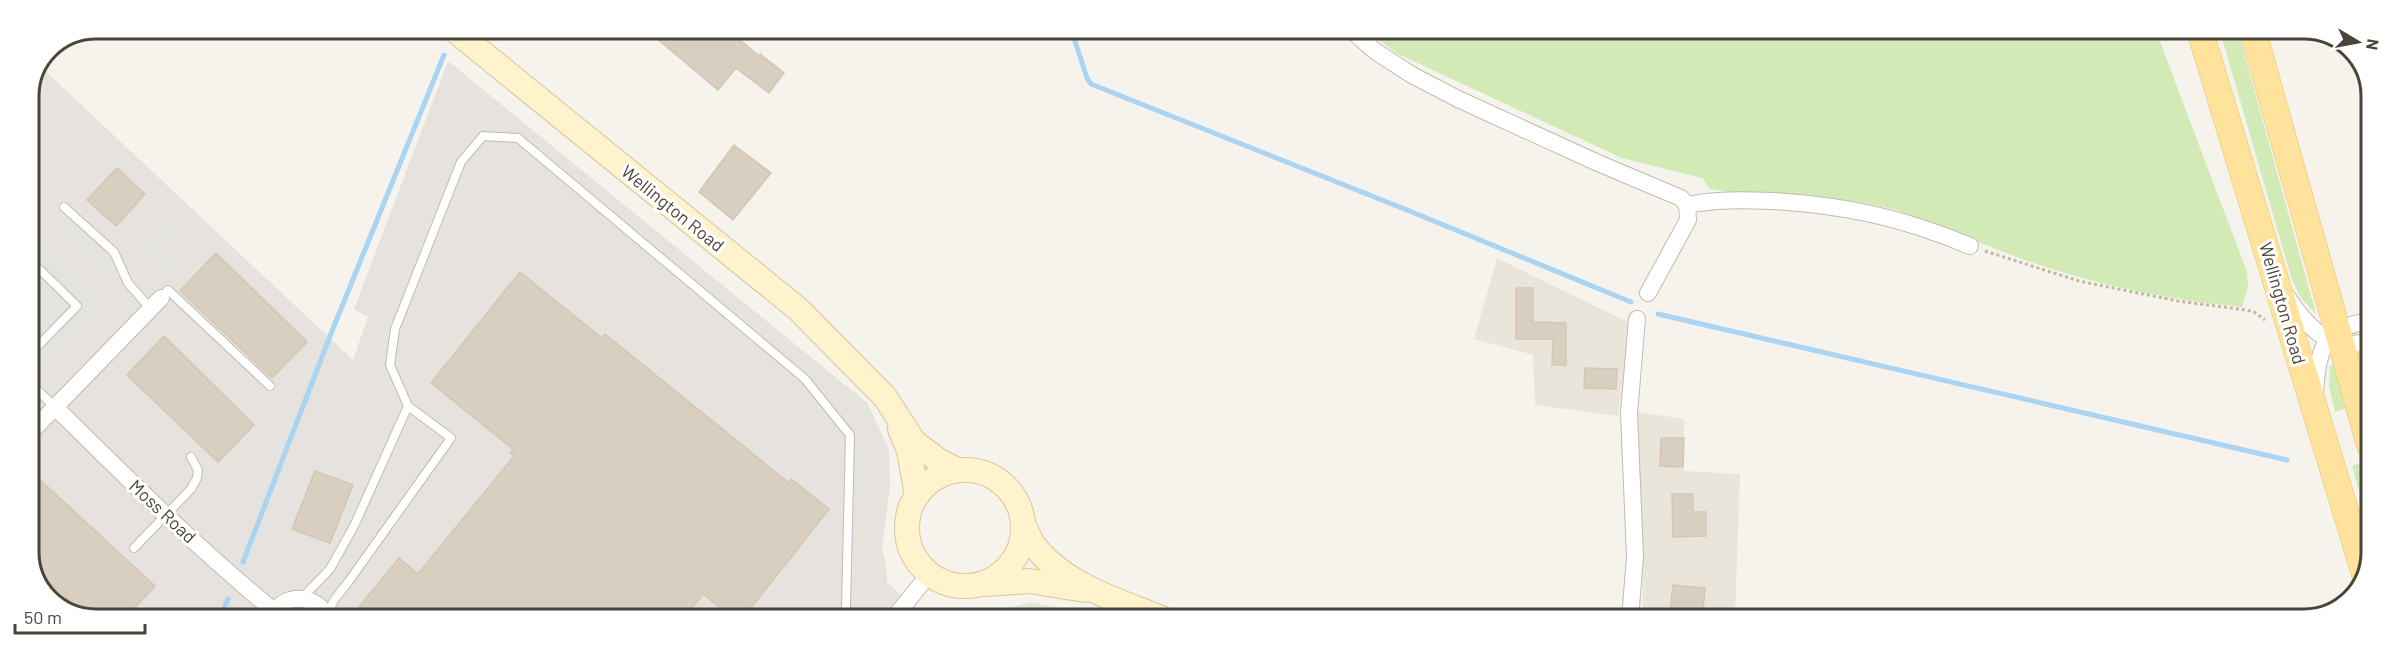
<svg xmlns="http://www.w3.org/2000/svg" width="2400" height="648" viewBox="0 0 2400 648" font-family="Barlow,sans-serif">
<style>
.residential{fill:#eae5da}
.industrial{fill:#e6e2dd}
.green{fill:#d2eab5}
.parking{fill:#e5e3e0}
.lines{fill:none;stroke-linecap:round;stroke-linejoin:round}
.stream{stroke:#a9d4f2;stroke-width:5}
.building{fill:#d8cfc1;stroke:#d3c7b4;stroke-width:1.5}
.lane-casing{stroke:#c2bbae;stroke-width:10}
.street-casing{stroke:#c2bbae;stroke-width:18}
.secondary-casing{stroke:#d6c79b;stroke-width:26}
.primary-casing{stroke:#e6c16a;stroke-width:27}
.path{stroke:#c4b79f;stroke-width:3;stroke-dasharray:3 3;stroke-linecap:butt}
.lane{stroke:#fff;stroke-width:8}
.street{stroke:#fff;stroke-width:16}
.secondary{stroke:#fff3cd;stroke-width:24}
.primary{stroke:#ffe39c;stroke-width:26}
.labels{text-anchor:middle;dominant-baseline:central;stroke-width:6;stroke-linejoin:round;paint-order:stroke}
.street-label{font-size:18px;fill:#4b4439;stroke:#fff}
.rim{fill:none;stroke:#4b4439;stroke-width:3}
</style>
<rect width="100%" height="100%" fill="#f6f3ec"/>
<g class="residential">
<path d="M 1497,258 L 1631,324 L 1618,416 L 1535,405 L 1533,355 L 1474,339 Z"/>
<path d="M 1638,412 L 1684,419 L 1684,471 L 1740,474 L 1735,619 L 1642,619 L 1643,612 Z"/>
</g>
<g class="industrial">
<path d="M 448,61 L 867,403 L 889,449 L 890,486 L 882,550 L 886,565 L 887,582 L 926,618 L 79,617 L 45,596 L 29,557 L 29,96 L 41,67 L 353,360 L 368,317 L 354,309 Z"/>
<path d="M 1030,602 L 1075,611 L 1097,618 L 976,618 Z"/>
</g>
<g class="green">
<path d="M 1367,30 L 2156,31 L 2247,272 L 2248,287 L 2242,307 C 2166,300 2091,284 2019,258 C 1978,243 1938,223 1896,210 C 1836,193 1771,199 1710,189 L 1702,178 L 1622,158 L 1396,53 Z"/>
<path d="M 2220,31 L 2238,31 L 2316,314 L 2301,298 L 2292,280 Z"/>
<path d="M 2334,365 L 2346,408 L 2335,412 L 2329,386 L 2330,366 Z"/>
<path d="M 2362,462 L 2370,492 L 2369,527 L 2352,466 Z"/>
</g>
<g class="parking">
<path d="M 154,188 L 164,198 L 129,235 L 119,226 Z"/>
<path d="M 176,210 L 186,219 L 142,266 L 132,257 Z"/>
<path d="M 61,214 L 112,264 L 102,274 L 51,224 Z"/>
<path d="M 193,223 L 203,232 L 154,284 L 145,275 Z"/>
<path d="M 29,229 L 99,297 L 89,307 L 98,316 L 45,372 L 36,364 L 30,369 L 55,393 L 46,403 L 29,386 Z"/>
</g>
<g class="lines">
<g class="stream">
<path d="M 1071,29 L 1087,78 L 1091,84 L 1412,212 L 1631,302"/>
<path d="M 1658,314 L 2287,460"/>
<path d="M 243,562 L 332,331 L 444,55"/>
<path d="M 220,617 L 228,599"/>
</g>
</g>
<g class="building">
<path d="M 662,29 L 727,29 L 759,56 L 760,54 L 784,73 L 769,93 L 736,68 L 718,90 L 655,37 Z"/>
<path d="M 734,145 L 771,173 L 733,220 L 699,192 Z"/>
<path d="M 117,168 L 145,194 L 116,226 L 87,200 Z"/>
<path d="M 216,253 L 307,342 L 272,378 L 180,291 Z"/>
<path d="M 520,272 L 602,338 L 605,334 L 789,483 L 791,479 L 829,509 L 743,618 L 733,618 L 703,594 L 684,618 L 371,618 L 359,607 L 399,558 L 418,574 L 514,456 L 510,453 L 513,449 L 431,383 Z"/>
<path d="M 1516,288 L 1533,288 L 1533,322 L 1566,323 L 1566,365 L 1552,365 L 1553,339 L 1516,339 Z"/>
<path d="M 164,336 L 254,425 L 218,462 L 127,375 Z"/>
<path d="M 1585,368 L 1617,369 L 1616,389 L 1584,388 Z"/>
<path d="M 1661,438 L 1684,438 L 1683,467 L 1660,466 Z"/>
<path d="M 315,471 L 353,485 L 330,543 L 292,529 Z"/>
<path d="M 38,478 L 155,586 L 126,617 L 87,617 L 33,567 L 29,557 L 29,488 Z"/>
<path d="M 1672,494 L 1693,494 L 1693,512 L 1706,512 L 1706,536 L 1673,537 Z"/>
<path d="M 1673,585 L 1705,588 L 1703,609 L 1694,608 L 1693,615 L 1670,612 Z"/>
</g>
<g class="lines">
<defs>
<g id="lane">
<path d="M 64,207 L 114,252 L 128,283 L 150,308"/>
<path d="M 29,259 L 77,306 L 29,355"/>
<path d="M 161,298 L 168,290 L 270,386"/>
<path d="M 29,382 L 55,407"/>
<path d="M 134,548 L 191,489 L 197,478 L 198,470 L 191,457"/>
<path d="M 302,598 L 330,569 L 354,526 L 408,406"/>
<path d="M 327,615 L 334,600 L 349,581 L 451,438 L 408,406 L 390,365 L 395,329 L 461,162 L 483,136 L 518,138 L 805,379 L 850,435 L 846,608 L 838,618"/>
</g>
<g id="street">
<path d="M 1351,30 L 1375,51 L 1412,75 L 1458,99 L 1598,163 L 1681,198 L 1687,205 L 1688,220 L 1648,293"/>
<path d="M 1687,205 C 1715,199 1744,200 1774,201 C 1847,206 1901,217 1970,246"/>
<path d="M 2288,298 C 2298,314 2321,342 2341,344 C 2350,345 2361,343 2370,342"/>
<path d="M 2315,393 C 2318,350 2323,327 2370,321"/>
<path d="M 55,407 C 126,477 197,548 274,611"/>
<path d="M 29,434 L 161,298"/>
<path d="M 271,617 C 283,592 316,593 328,618"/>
<path d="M 894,618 L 929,574"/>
<path d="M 1630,619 L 1635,557 L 1629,413 L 1637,319"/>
</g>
<g id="secondary">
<path d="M 453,29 L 798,309 L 885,397 L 914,442 L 938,460 L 957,470"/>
<path d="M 900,429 L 909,451 L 917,495"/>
<circle cx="965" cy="528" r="58"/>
<path d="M 1023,523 C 1026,530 1029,538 1033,544 C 1062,584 1117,600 1161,618"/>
<path d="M 986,584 L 1029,581 L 1085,590"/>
</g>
<g id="primary">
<path d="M 2200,31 L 2365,575"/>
<path d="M 2253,31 L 2370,446"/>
</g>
</defs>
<use href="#lane" class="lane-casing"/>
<use href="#street" class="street-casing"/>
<use href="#secondary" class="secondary-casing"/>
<use href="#primary" class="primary-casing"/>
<path class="path" d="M 1985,251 L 2079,281 L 2178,301 L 2246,310 L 2254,312 L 2265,320"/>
<use href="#lane" class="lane"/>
<use href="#street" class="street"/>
<use href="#secondary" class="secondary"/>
<use href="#primary" class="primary"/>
</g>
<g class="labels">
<g class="street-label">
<text transform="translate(673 208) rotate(39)">Wellington Road</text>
<text transform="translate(2283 303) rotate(74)">Wellington Road</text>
<text transform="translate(163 511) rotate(43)">Moss Road</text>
</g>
</g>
<path d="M0 0H2400V648H0ZM96 39H2304A57 57 0 0 1 2361 96V552A57 57 0 0 1 2304 609H96A57 57 0 0 1 39 552V96A57 57 0 0 1 96 39Z" fill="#fff" fill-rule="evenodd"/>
<path class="rim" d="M96 39H2304A57 57 0 0 1 2361 96V552A57 57 0 0 1 2304 609H96A57 57 0 0 1 39 552V96A57 57 0 0 1 96 39Z"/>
<g transform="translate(2358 42) rotate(100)" stroke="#ffffff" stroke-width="4.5" paint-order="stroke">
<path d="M0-4.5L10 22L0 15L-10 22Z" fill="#4b4439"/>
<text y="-9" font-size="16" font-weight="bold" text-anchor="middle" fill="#4b4439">N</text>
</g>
<path d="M15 624v9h130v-9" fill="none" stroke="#4b4439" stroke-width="3"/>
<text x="24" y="624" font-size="18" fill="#4b4439" stroke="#ffffff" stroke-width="4.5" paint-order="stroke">50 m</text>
</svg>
